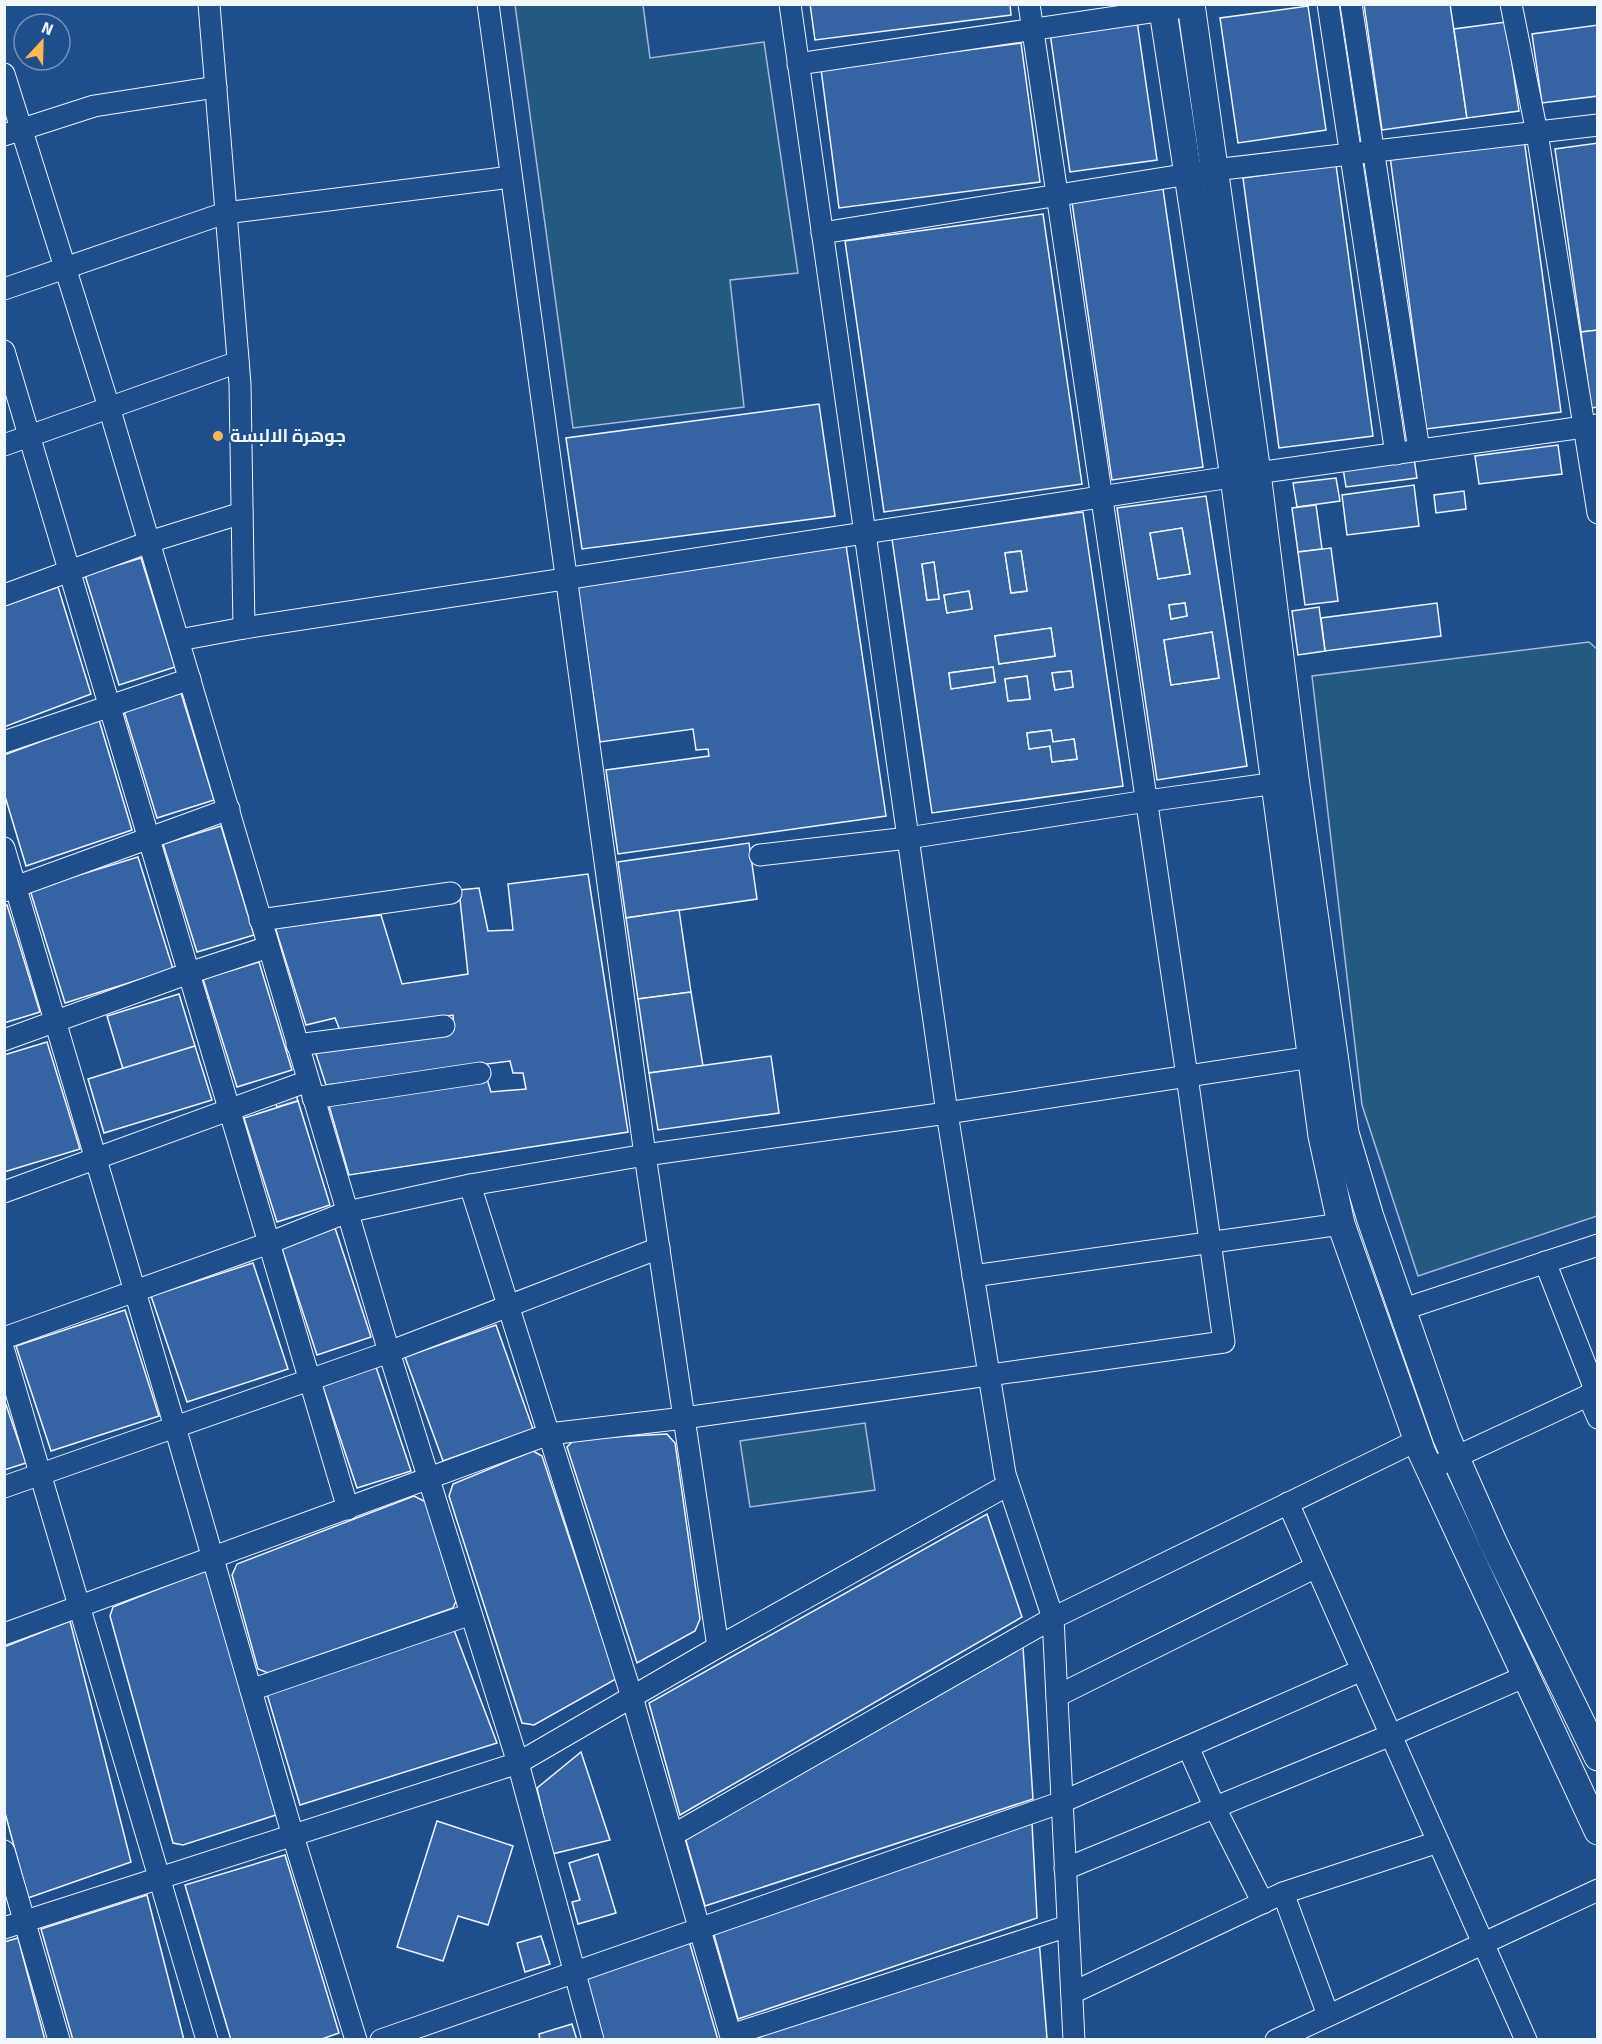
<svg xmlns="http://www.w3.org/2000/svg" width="1602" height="2044" viewBox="0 0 1602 2044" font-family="Signika,Cairo,sans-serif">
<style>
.green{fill:#245a82;stroke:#a8bbd7;stroke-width:1.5}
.building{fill:#3563a3;stroke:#f2f6ff;stroke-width:1.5;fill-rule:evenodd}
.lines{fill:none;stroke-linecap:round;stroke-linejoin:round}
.minor-casing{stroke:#f2f6ff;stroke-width:23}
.major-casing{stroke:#f2f6ff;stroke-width:29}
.minor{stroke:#1f4e8c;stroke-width:21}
.major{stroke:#1f4e8c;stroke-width:27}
.poi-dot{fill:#ffb74d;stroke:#1f4e8c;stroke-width:2}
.labels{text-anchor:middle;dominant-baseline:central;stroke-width:4.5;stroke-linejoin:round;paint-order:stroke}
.poi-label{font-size:18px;font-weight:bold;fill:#f2f6ff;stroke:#1f4e8c;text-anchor:start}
</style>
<rect width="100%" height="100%" fill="#1f4e8c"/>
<g class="green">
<path d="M 515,5 L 643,5 L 650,58 L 764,42 L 798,273 L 730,280 L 744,407 L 573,428 Z"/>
<path d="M 1589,642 L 1598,650 L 1597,1216 L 1418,1276 L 1362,1105 L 1312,676 Z"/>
<path d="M 865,1423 L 875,1490 L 750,1507 L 740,1441 Z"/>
</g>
<g class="building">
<path d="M 810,4 L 1010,4 L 1011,15 L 815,40 Z"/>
<path d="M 1364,4 L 1450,4 L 1467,118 L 1382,130 Z"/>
<path d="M 1308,6 L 1326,130 L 1238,143 L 1220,18 Z"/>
<path d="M 1137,21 L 1157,160 L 1070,172 L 1050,33 Z"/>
<path d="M 1506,22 L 1519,111 L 1467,118 L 1454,29 Z"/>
<path d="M 1598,25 L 1598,96 L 1542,103 L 1532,34 Z"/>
<path d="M 1021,43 L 1040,182 L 839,208 L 821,69 Z"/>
<path d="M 1524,139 L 1561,412 L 1426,429 L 1390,156 Z"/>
<path d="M 1598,143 L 1598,330 L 1581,332 L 1555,149 Z"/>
<path d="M 1336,165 L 1373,436 L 1279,448 L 1243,178 Z"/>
<path d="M 1163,189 L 1203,467 L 1112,480 L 1072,202 Z"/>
<path d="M 1043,214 L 1082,484 L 884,512 L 845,241 Z"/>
<path d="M 1598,330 L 1598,407 L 1591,408 L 1581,332 Z"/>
<path d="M 819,404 L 835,516 L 582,549 L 566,438 Z"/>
<path d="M 1558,445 L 1562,474 L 1479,484 L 1475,456 Z"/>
<path d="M 1414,458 L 1417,478 L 1346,487 L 1343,468 Z"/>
<path d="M 1336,478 L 1340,501 L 1297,507 L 1293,483 Z"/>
<path d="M 1414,485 L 1419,526 L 1347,535 L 1342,495 Z"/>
<path d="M 1464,491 L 1466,509 L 1436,513 L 1434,495 Z"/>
<path d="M 1206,496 L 1247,766 L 1157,780 L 1117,508 ZM 1182,528 L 1190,574 L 1158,579 L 1150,533 ZM 1185,603 L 1187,616 L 1171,619 L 1169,605 ZM 1212,632 L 1219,678 L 1171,685 L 1164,640 Z"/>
<path d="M 1316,505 L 1322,549 L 1298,552 L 1292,508 Z"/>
<path d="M 1083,512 L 1123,786 L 932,813 L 892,539 ZM 1021,551 L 1027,591 L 1011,593 L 1005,553 ZM 934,562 L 939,599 L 927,600 L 922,564 ZM 969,591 L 972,609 L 947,613 L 944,595 ZM 1051,628 L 1055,656 L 999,664 L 995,636 ZM 993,667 L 995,682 L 951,689 L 949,673 ZM 1071,671 L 1073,687 L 1055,690 L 1052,673 ZM 1027,676 L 1030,699 L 1008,701 L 1005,679 ZM 1051,730 L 1053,742 L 1074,739 L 1077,759 L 1052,762 L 1050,746 L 1029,749 L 1027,733 Z"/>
<path d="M 1182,528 L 1190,574 L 1158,579 L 1150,533 Z"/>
<path d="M 846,545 L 886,816 L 618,854 L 606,770 L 709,756 L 708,749 L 696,750 L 693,729 L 600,742 L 577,583 Z"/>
<path d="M 1331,548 L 1338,601 L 1305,605 L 1298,552 Z"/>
<path d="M 1021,551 L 1027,591 L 1011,593 L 1005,553 Z"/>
<path d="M 141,558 L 175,667 L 119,685 L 85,575 Z"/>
<path d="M 934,562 L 939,599 L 927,600 L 922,564 Z"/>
<path d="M 58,587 L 91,694 L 4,727 L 4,606 Z"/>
<path d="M 969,591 L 972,609 L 947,613 L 944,595 Z"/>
<path d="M 1185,603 L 1187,616 L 1171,619 L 1169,605 Z"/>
<path d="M 1437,603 L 1441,636 L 1325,651 L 1321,618 Z"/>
<path d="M 1319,607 L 1325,651 L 1298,655 L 1292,611 Z"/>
<path d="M 1051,628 L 1055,656 L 999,664 L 995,636 Z"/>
<path d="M 1212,632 L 1219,678 L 1171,685 L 1164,640 Z"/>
<path d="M 993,667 L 995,682 L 951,689 L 949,673 Z"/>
<path d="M 1071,671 L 1073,687 L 1055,690 L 1052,673 Z"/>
<path d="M 1027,676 L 1030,699 L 1008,701 L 1005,679 Z"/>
<path d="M 181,693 L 214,800 L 157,818 L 124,711 Z"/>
<path d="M 99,720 L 132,830 L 26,866 L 4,793 L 4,755 Z"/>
<path d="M 1051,730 L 1053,742 L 1074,739 L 1077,759 L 1052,762 L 1050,746 L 1029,749 L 1027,733 Z"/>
<path d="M 221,826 L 254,935 L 197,952 L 163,844 Z"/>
<path d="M 749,843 L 757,899 L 626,918 L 618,862 Z"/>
<path d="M 138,857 L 173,969 L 65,1003 L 30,890 Z"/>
<path d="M 588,874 L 628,1132 L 349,1175 L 328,1102 L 487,1079 L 491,1092 L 526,1089 L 523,1073 L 513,1073 L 510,1061 L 326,1085 L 315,1051 L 454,1030 L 453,1015 L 341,1033 L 335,1018 L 306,1025 L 275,927 L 381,915 L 402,984 L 468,974 L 459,890 L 479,888 L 488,931 L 513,930 L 508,884 Z"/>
<path d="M 4,905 L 7,905 L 40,1012 L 4,1023 Z"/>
<path d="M 679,910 L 691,992 L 638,999 L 626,918 Z"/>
<path d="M 259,962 L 292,1070 L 237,1087 L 203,979 Z"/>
<path d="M 691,992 L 703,1066 L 649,1073 L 638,999 Z"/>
<path d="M 179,994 L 195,1046 L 123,1069 L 107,1016 Z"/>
<path d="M 47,1042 L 80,1149 L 4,1172 L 4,1055 Z"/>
<path d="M 195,1046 L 212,1100 L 104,1133 L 88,1079 Z"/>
<path d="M 771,1056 L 779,1113 L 658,1130 L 649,1073 Z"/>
<path d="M 295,1092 L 298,1101 L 277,1107 L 274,1099 Z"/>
<path d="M 298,1101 L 330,1205 L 277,1222 L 244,1118 Z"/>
<path d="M 335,1228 L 371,1337 L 317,1355 L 281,1246 Z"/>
<path d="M 253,1263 L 288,1369 L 187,1402 L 151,1296 Z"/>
<path d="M 125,1310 L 159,1416 L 51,1451 L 16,1346 Z"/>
<path d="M 496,1325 L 533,1429 L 443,1461 L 405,1357 Z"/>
<path d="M 376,1367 L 411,1471 L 357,1488 L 322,1384 Z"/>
<path d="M 4,1399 L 26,1463 L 4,1470 Z"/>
<path d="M 667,1434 L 675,1443 L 700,1619 L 695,1631 L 637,1663 L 567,1447 L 575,1439 Z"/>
<path d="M 533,1451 L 542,1456 L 616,1679 L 534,1725 L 522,1723 L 449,1496 L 453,1484 Z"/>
<path d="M 414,1496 L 426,1502 L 456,1601 L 453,1608 L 268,1673 L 258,1669 L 232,1575 L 237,1564 Z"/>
<path d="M 987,1514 L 1022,1617 L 680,1815 L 649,1703 Z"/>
<path d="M 206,1570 L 276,1815 L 183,1845 L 173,1843 L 110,1616 L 113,1607 Z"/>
<path d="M 70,1621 L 131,1862 L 28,1898 L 4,1809 L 4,1647 Z"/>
<path d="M 454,1630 L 497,1743 L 300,1805 L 267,1694 Z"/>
<path d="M 1023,1647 L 1033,1799 L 705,1906 L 685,1837 Z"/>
<path d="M 581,1752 L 610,1840 L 552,1854 L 537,1788 Z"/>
<path d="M 437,1821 L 513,1846 L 488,1925 L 458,1916 L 443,1961 L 397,1947 Z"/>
<path d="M 1032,1823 L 1037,1918 L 738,2019 L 712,1928 Z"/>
<path d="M 598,1854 L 616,1913 L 578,1924 L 572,1902 L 580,1900 L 569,1863 Z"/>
<path d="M 285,1855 L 339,2033 L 319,2040 L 231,2040 L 185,1885 Z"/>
<path d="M 147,1895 L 184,2040 L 73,2040 L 41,1929 Z"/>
<path d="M 541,1936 L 550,1964 L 525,1972 L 517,1943 Z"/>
<path d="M 18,1938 L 45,2040 L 4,2040 L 4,1942 Z"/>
<path d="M 1039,1939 L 1047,2038 L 1042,2040 L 749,2040 Z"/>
<path d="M 689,1941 L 718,2040 L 599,2040 L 579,1973 Z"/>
<path d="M 572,2024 L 577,2040 L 540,2040 L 539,2034 Z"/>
</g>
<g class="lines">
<defs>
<g id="minor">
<path d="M 209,4 L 240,384 L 244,628"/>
<path d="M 488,4 L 645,1155 L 718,1647"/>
<path d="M 790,4 L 947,1113 L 1005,1474 L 1053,1618 L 1074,2040"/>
<path d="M 1328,4 L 1396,454"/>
<path d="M 1351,4 L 1419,450"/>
<path d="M 1511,4 L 1537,133 L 1598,513"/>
<path d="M 798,64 L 1177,8"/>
<path d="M 4,74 L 109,407 L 389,1352 L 518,1763 L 593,2040"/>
<path d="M 4,135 L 94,106 L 216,87"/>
<path d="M 822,233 L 1214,170 L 1598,125"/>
<path d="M 4,289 L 225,213 L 511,177"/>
<path d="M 4,351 L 348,1509"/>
<path d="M 4,445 L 238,362"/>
<path d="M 4,595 L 149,542 L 242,513"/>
<path d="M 179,640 L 244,628 L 1257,473 L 1598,425"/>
<path d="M 4,742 L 190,679"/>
<path d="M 4,848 L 175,1427 L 293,1836 L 356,2040"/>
<path d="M 760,855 L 908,838 L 1147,801 L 1276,783"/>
<path d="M 4,891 L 229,809"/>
<path d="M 260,920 L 451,893"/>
<path d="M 4,1040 L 189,973 L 268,947"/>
<path d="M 297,1045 L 444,1026"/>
<path d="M 313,1098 L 480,1073"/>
<path d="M 470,1185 L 632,1697 L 732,2040"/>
<path d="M 4,1192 L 308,1081"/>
<path d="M 1545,1262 L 1596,1392"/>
<path d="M 973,1276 L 1341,1224"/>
<path d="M 1401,1310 L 1598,1245"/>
<path d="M 4,1338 L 269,1243 L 347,1212 L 470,1185 L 645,1155 L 947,1113 L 1325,1055"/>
<path d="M 4,1351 L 207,2040"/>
<path d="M 1588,1395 L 1598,1418"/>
<path d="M 1430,1469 L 1598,1391"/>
<path d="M 4,1487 L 389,1352 L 659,1248"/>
<path d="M 1288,1503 L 1526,2040"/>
<path d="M 4,1634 L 549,1434 L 684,1418 L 1224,1342 L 1187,1076 L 1029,4"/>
<path d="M 251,1690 L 471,1614"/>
<path d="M 1057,1696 L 1316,1567"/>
<path d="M 1188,1747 L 1215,1808 L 1263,1903"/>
<path d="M 673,1835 L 1053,1618 L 1418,1440"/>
<path d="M 4,1851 L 59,2040"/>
<path d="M 1065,1869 L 1391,1735 L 1526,1676"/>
<path d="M 1283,1893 L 1328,2015"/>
<path d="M 4,1928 L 518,1763 L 718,1647 L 1008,1485"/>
<path d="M 1072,1993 L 1283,1893 L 1438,1842"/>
<path d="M 731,2035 L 1068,1926"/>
<path d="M 381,2040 L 1062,1802 L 1362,1670"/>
<path d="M 1276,2040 L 1598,1890"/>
</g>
<g id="major">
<path d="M 1162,4 L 1234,477 L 1322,1136 L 1341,1224 L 1422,1453 L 1598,1831"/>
<path d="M 1191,4 L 1257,473 L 1295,778 L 1345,1133 L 1370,1217 L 1446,1436 L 1493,1542 L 1598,1757"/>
</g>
</defs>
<use href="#minor" class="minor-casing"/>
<use href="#major" class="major-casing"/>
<use href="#minor" class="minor"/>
<use href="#major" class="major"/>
</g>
<circle class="poi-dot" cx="218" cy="436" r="6"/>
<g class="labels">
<g class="poi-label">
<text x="230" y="436">جوهرة الالبسة</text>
</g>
</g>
<rect width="1602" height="2044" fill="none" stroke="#f2f6ff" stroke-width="12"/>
<g transform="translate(42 42) rotate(22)"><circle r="28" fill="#1f4e8c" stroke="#7391ba" stroke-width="1.5"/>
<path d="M0-4.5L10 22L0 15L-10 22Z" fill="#ffb74d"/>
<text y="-9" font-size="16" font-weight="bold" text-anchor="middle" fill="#f2f6ff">N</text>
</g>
</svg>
